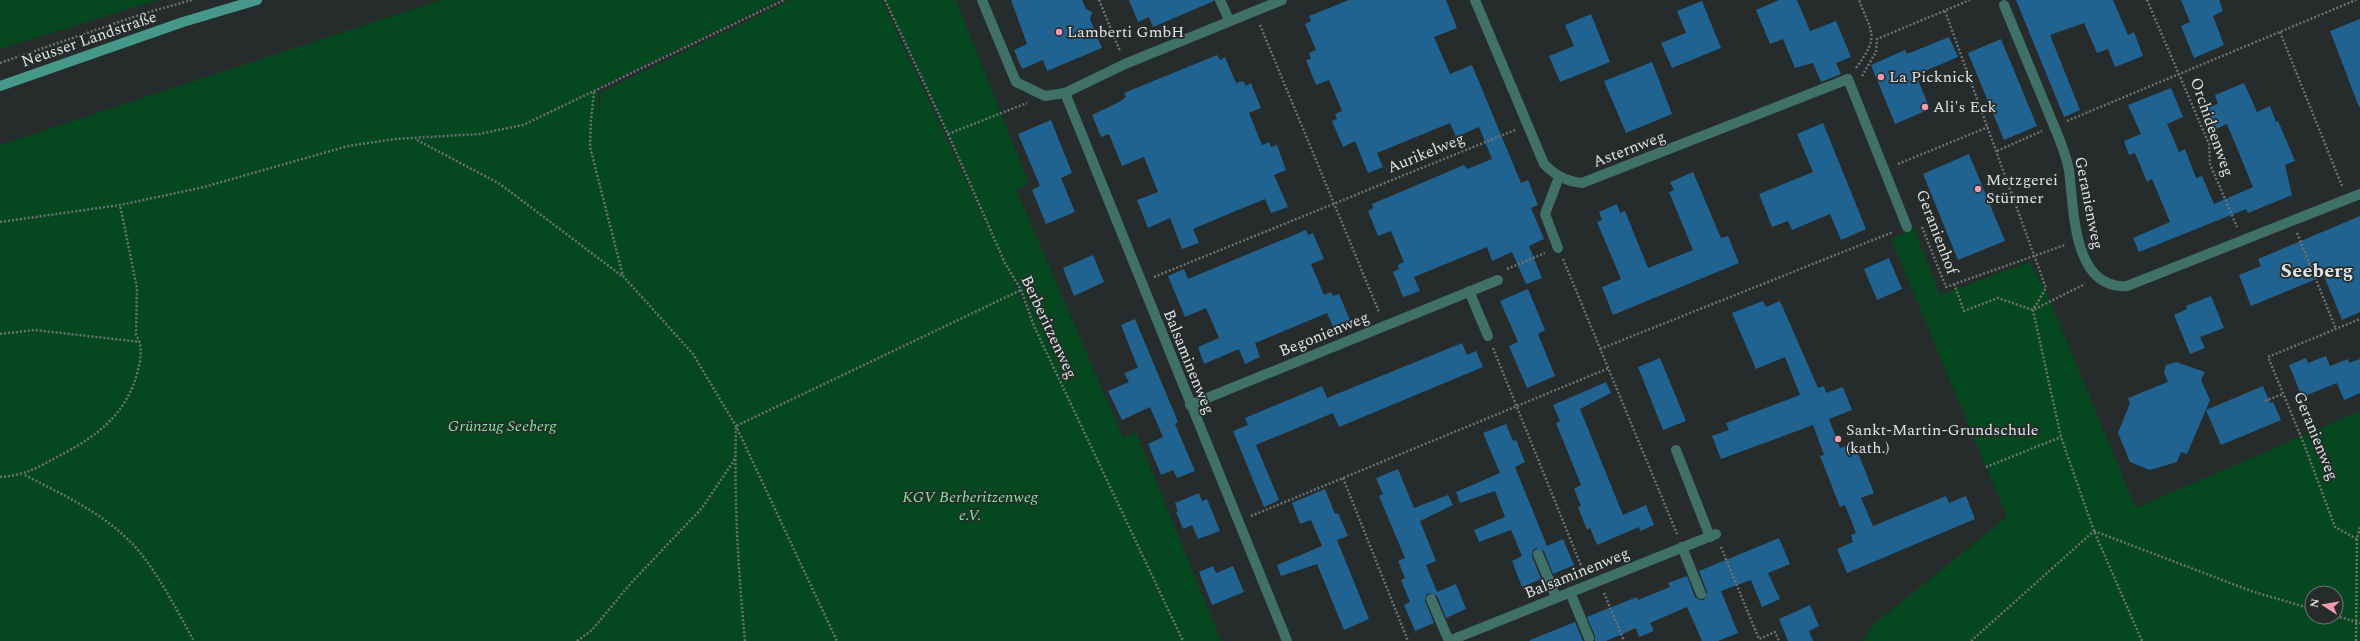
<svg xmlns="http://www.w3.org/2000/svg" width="2360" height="641" viewBox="0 0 2360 641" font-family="Spectral,serif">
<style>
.green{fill:#054820;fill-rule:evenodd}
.building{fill:#206390}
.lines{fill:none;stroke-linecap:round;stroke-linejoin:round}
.path{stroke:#6c7172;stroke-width:2.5;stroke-dasharray:2 2;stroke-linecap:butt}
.service{stroke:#407168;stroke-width:10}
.minor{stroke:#407168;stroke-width:10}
.secondary{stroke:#46988b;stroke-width:10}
.poi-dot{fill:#f29aae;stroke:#262b2c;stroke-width:1.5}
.labels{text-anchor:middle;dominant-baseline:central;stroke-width:3.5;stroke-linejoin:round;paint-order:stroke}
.poi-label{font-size:16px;fill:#dfe3e3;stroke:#262b2c;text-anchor:start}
.street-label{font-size:16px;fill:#dfe3e3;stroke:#262b2c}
.park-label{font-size:16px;font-style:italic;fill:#7be998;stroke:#262b2c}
.district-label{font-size:20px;font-weight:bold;fill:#dfe3e3;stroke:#262b2c}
</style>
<rect width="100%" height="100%" fill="#262b2c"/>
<g class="green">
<path d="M 0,0 L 158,0 L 0,49 Z"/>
<path d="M 441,0 L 780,0 L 598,88 L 599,118 L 601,92 L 790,0 L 882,0 L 993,238 L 948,134 L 885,0 L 956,0 L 1029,184 L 1016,189 L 1123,437 L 1136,432 L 1221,641 L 0,641 L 0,145 ZM 1007,268 L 1021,290 L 1032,321 Z"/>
<path d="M 1914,228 L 1940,295 L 2029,262 L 2045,289 L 2136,508 L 2360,411 L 2360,641 L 1863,641 L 1874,624 L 2007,517 L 1891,239 ZM 2312,593 L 2336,593 L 2336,617 L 2312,617 Z"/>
</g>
<g class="building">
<path d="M 1011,0 L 1082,0 L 1086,9 L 1092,12 L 1090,19 L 1102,48 L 1047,71 L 1043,60 L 1022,69 L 1014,50 L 1027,44 Z"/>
<path d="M 1129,0 L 1214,0 L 1214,1 L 1153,27 L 1149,17 L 1138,22 Z"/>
<path d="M 1349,0 L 1446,0 L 1457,28 L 1434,37 L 1450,74 L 1472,65 L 1521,183 L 1528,180 L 1538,205 L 1531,208 L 1544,239 L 1529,246 L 1542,278 L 1526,284 L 1512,252 L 1492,261 L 1487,247 L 1414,277 L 1420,291 L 1403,297 L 1393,272 L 1399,269 L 1398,265 L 1404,262 L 1391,231 L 1378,236 L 1368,211 L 1373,208 L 1372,204 L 1464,165 L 1467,169 L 1492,159 L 1479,127 L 1456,137 L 1450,123 L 1377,153 L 1383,167 L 1368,173 L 1355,141 L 1343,147 L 1332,121 L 1337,119 L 1335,114 L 1342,111 L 1329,80 L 1316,85 L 1306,60 L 1311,59 L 1309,53 L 1316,50 L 1305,24 L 1311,21 L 1309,16 Z"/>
<path d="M 1779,0 L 1797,0 L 1810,31 L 1836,21 L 1851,57 L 1836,63 L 1841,74 L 1821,82 L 1813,63 L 1795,68 L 1783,39 L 1770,44 L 1756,10 Z"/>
<path d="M 2016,0 L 2113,0 L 2128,35 L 2134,32 L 2143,56 L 2115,67 L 2108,49 L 2097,53 L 2084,23 L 2050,35 L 2080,110 L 2064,117 Z"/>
<path d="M 2181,0 L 2219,0 L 2223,11 L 2213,16 L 2224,45 L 2194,58 L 2181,26 L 2190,22 Z"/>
<path d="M 1702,1 L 1721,48 L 1672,68 L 1661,43 L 1686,33 L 1677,11 Z"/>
<path d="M 1591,14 L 1610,62 L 1560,82 L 1549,56 L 1574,46 L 1565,25 Z"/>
<path d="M 2360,19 L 2360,107 L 2359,107 L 2330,31 Z"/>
<path d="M 1949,37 L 1958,57 L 1916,75 L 1930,109 L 1895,124 L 1871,65 L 1905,50 L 1907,54 Z"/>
<path d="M 2001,39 L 2037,126 L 2004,140 L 1968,53 Z"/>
<path d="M 1217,55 L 1220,60 L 1225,57 L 1236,83 L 1243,81 L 1246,86 L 1251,83 L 1261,108 L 1249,113 L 1262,145 L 1269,142 L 1271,147 L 1277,145 L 1286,170 L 1274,175 L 1288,207 L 1271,213 L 1265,199 L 1238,210 L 1193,229 L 1199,243 L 1182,249 L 1170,218 L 1148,228 L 1137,200 L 1158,192 L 1144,157 L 1122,166 L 1109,134 L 1101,137 L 1092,115 L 1121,101 L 1126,97 L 1124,93 Z"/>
<path d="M 1652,62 L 1672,114 L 1626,133 L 1604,81 Z"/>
<path d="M 2244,83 L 2257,112 L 2270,106 L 2276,122 L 2278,121 L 2295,161 L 2285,165 L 2292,195 L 2248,213 L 2246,209 L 2139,252 L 2133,238 L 2170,222 L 2152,179 L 2147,182 L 2135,153 L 2129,155 L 2124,141 L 2141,134 L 2128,105 L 2171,88 L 2183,117 L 2167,124 L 2179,152 L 2185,149 L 2196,178 L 2202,176 L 2214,204 L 2253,187 L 2227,124 L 2214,130 L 2205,109 L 2218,104 L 2215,95 Z"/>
<path d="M 1051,120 L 1072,173 L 1061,178 L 1075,212 L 1046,224 L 1032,190 L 1040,186 L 1018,134 Z"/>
<path d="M 1823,123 L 1866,229 L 1841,240 L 1830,214 L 1792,230 L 1788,221 L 1772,227 L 1759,194 L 1813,172 L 1797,134 Z"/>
<path d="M 1969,154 L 2005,241 L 1958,260 L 1923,174 Z"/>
<path d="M 1693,172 L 1721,238 L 1728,236 L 1739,263 L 1613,315 L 1602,287 L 1621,279 L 1597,222 L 1602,220 L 1599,212 L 1617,204 L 1620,213 L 1625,211 L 1648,268 L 1693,250 L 1669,192 L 1674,190 L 1670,182 Z"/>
<path d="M 2360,216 L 2360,312 L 2342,320 L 2324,276 L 2251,306 L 2239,275 L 2261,266 L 2258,259 Z"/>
<path d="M 1306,230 L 1308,235 L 1313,233 L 1324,259 L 1311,264 L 1324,295 L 1331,292 L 1333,296 L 1339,294 L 1350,320 L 1333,327 L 1327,313 L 1255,343 L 1260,357 L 1245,364 L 1239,349 L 1204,364 L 1198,347 L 1219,338 L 1206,308 L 1185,317 L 1168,276 L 1184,269 L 1188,279 Z"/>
<path d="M 1093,255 L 1104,282 L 1074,296 L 1063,268 Z"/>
<path d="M 1889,258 L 1902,289 L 1877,300 L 1864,269 Z"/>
<path d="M 1528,289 L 1545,330 L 1538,334 L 1555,376 L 1527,388 L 1509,346 L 1518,342 L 1500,301 Z"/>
<path d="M 2211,296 L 2224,328 L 2200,337 L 2205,348 L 2190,354 L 2174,315 L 2187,309 L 2186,306 Z"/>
<path d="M 1763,301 L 1766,307 L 1780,301 L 1818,388 L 1824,386 L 1826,393 L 1843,387 L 1852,410 L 1829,419 L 1840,448 L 1854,443 L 1874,493 L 1861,498 L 1873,526 L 1946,496 L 1949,503 L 1966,496 L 1975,519 L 1847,573 L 1837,549 L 1853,542 L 1851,535 L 1856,533 L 1845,505 L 1840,507 L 1820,456 L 1824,455 L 1813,425 L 1721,459 L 1712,436 L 1729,430 L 1726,423 L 1800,395 L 1785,357 L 1756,369 L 1732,313 Z"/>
<path d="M 1135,319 L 1178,422 L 1175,424 L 1195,471 L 1177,478 L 1173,470 L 1161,475 L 1148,444 L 1163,437 L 1150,407 L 1122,420 L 1108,391 L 1129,382 L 1124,373 L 1138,368 L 1121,325 Z"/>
<path d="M 1462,343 L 1467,355 L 1476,351 L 1483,367 L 1339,427 L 1333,413 L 1256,445 L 1279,500 L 1264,507 L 1233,431 L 1248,425 L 1245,418 L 1322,386 L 1327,398 Z"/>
<path d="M 2326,356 L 2330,366 L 2348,359 L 2349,363 L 2360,359 L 2360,393 L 2344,400 L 2337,383 L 2302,397 L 2289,365 L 2306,358 L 2308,363 Z"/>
<path d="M 1660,358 L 1686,421 L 1663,430 L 1638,367 Z"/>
<path d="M 2176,362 L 2205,372 L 2201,380 L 2210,400 L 2187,454 L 2181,452 L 2177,462 L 2150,470 L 2130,462 L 2118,433 L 2130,403 L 2128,398 L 2168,382 L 2164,372 L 2166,365 Z"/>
<path d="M 1606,382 L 1611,393 L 1580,409 L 1623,515 L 1646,505 L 1654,525 L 1640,531 L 1639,527 L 1597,545 L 1590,528 L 1587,530 L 1578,507 L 1581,506 L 1574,489 L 1581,485 L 1556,423 L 1560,421 L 1553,405 Z"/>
<path d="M 2263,386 L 2270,403 L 2273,402 L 2281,420 L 2221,445 L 2206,410 Z"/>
<path d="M 1506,424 L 1513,441 L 1516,440 L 1525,462 L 1515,467 L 1547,546 L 1563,539 L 1574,565 L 1553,574 L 1544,551 L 1536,548 L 1533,550 L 1532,556 L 1541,579 L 1522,587 L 1512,561 L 1522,556 L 1511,530 L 1479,542 L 1474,530 L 1505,517 L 1495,491 L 1460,503 L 1456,492 L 1500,473 L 1483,433 Z"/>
<path d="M 1398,469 L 1414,508 L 1448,495 L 1453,505 L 1420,521 L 1436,561 L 1426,565 L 1437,592 L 1456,584 L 1466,609 L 1446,618 L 1437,596 L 1429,593 L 1426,595 L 1425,601 L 1434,623 L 1415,631 L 1404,605 L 1410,602 L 1401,580 L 1405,578 L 1398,561 L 1405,558 L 1379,496 L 1383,494 L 1376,478 Z"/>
<path d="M 1325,489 L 1335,514 L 1338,513 L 1348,536 L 1337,540 L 1369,619 L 1344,630 L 1317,564 L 1281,576 L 1277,565 L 1322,546 L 1311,520 L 1300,524 L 1292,503 Z"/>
<path d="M 1199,493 L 1202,501 L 1207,499 L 1220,531 L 1198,539 L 1192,525 L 1183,529 L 1176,512 L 1178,511 L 1175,503 Z"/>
<path d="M 1779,538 L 1790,564 L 1768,573 L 1780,599 L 1762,607 L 1751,580 L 1721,591 L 1738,633 L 1718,641 L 1702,641 L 1687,607 L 1650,623 L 1654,631 L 1639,637 L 1636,628 L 1606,641 L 1595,641 L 1595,636 L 1587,617 L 1589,616 L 1637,597 L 1638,600 L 1670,587 L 1668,583 L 1687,576 L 1695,597 L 1700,600 L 1704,600 L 1707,592 L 1699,571 Z"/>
<path d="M 1213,566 L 1216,573 L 1233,566 L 1244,592 L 1212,605 L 1199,572 Z"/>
<path d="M 1810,605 L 1819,626 L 1809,631 L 1813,641 L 1788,641 L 1779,619 Z"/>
<path d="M 1575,622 L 1583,641 L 1530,641 L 1530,640 Z"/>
</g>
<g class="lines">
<g class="path">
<path d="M 885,0 L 948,134 L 1005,263 L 1021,290 L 1034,326 L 1183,641"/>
<path d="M 1099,0 L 1120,51"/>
<path d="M 2147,0 L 2209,144 L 2210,164 L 2237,227"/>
<path d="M 1945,11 L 2046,288 L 2033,310 L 2061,437 L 2094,531 L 2142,641"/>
<path d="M 1260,25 L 1379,312"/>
<path d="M 2280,32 L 2342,186"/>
<path d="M 0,63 L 142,14 L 192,0"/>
<path d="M 1856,68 C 1880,36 1872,34 1859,0"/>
<path d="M 1862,76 L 1876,52 L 1877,39 L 1970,0"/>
<path d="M 594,92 L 591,119 L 590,147 L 623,276 L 693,354 L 736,426 L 837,641"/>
<path d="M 2067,121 L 2356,0"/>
<path d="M 948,134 L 1027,103"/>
<path d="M 417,140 L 500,184 L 622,276"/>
<path d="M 1997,151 L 2042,131"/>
<path d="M 1898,164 L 1988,127"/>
<path d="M 0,222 L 120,205 L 204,187 L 348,146 L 395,139 L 479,134 L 523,125 L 784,0"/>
<path d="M 1922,227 L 1946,287 L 2065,245"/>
<path d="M 2297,233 L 2336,329"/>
<path d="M 1563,259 L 1677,534"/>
<path d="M 1507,269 L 1545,253"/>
<path d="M 1154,277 L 1515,130"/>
<path d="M 1954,284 L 1964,311 L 1998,298 L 2033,310 L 2085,284"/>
<path d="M 0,334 L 35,330 L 140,342"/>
<path d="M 1493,348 L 1584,573"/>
<path d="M 1600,349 L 1893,232"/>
<path d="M 2265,401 L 2283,394"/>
<path d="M 1986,467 L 2061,437"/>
<path d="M 25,475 C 57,492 93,508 121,533 C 152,559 174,606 194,641"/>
<path d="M 0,477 C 25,475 35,469 57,457 C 96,437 127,415 138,370 C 141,359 143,345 136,335 L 137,288 L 120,205"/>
<path d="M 1343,478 L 1408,641"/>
<path d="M 1251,516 L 1609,368"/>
<path d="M 2094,531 L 2251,591 L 2312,609"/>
<path d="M 2357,539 L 2335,527 L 2304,444 L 2268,357 L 2360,319"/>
<path d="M 1721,547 L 1759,639 L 1775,632 L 1779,641"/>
<path d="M 1604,593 L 1624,641"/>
<path d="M 2336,616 L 2360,623"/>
<path d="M 577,641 L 592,630 L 631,583 L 702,508 L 735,459"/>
<path d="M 745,641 C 738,570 734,497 736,426 L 1021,290"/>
<path d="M 1971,641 L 2094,531"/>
<path d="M 2356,641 L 2357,539 L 2360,527"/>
</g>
<g class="service">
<path d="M 2004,5 L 2054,126"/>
<path d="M 1848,79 L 1907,227"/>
<path d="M 1558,248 L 1545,214 L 1559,177"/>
<path d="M 1676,450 L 1710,537"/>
<path d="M 1682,547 L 1701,594"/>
<path d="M 1538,554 L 1556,597"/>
<path d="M 1570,592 L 1589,638"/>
<path d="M 1431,599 L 1449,641"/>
</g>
<g class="minor">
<path d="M 982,0 L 1016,82 L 1045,96 L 1065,93 L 1125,64 L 1282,0"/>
<path d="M 1220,0 L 1229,20"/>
<path d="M 1475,0 L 1544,164 C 1556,176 1566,181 1582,183 L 1848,79"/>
<path d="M 1065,93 L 1287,641"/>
<path d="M 2054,126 C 2060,140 2066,155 2069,170 C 2074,207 2072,290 2127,286 L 2360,194"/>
<path d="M 1469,291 L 1488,336"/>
<path d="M 1190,405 L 1498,280"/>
<path d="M 1449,641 L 1716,534"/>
</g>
<path class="secondary" d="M 0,86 L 183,22 L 257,0"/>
</g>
<g class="poi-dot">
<circle cx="1059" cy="32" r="4"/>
<circle cx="1881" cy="77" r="4"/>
<circle cx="1925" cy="107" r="4"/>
<circle cx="1978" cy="189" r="4"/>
<circle cx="1838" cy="439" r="4"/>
</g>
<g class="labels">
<g class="poi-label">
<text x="1067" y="32">Lamberti GmbH</text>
<text x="1889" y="77">La Picknick</text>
<text x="1933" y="107">Ali's Eck</text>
<text x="1986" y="180">Metzgerei<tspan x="1986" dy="18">Stürmer</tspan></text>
<text x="1846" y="430">Sankt-Martin-Grundschule<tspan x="1846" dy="18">(kath.)</tspan></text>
</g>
<g class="street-label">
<text transform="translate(89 39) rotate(-19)">Neusser Landstraße</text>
<text transform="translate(2212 127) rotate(71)">Orchideenweg</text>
<text transform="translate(1629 149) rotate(-21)">Asternweg</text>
<text transform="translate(1426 153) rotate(-22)">Aurikelweg</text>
<text transform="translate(2089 203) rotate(79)">Geranienweg</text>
<text transform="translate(1937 232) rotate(69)">Geranienhof</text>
<text transform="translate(1049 327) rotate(65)">Berberitzenweg</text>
<text transform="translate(1324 334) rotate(-22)">Begonienweg</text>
<text transform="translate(1189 362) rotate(68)">Balsaminenweg</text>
<text transform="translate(2316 436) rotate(68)">Geranienweg</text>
<text transform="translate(1577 573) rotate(-22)">Balsaminenweg</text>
</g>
<g class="park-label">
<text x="502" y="426">Grünzug Seeberg</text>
<text x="970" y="497">KGV Berberitzenweg<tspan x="970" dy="18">e.V.</tspan></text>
</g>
<g class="district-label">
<text x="2317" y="271">Seeberg</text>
</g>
</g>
<g transform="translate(2324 605) rotate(282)"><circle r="19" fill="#262b2c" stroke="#707575"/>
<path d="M0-3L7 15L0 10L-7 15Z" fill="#f29aae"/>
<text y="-6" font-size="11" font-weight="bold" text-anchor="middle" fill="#dfe3e3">N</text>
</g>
</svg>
